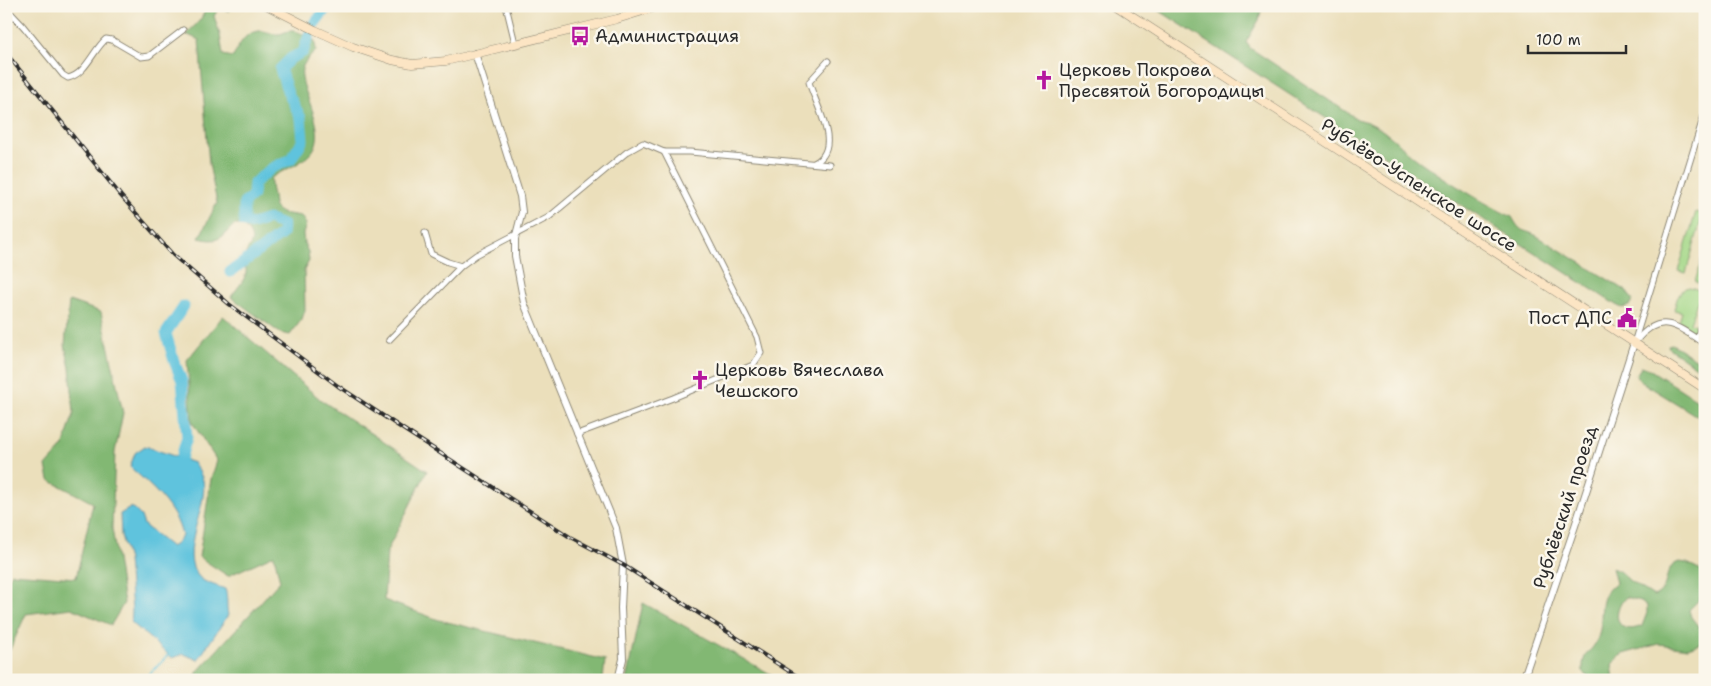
<svg xmlns="http://www.w3.org/2000/svg" width="1711" height="686" viewBox="0 0 1711 686" font-family="'Shantell Sans',sans-serif">
<style>
.green{fill:#a3d786;stroke:#678158}
.forest{fill:#82b873;stroke:#56724f;fill-rule:evenodd}
.water{fill:#5fc3dd;stroke:#457784}
.lines{fill:none;stroke-linecap:round;stroke-linejoin:round}
.stream{stroke:#5fc3dd;stroke-width:2}
.river{stroke:#5fc3dd;stroke-width:11}
.minor-casing{stroke:#8b8573;stroke-width:7}
.tertiary-casing{stroke:#8b8573;stroke-width:8}
.secondary-casing{stroke:#8b8573;stroke-width:9}
.minor{stroke:#fff;stroke-width:5}
.tertiary{stroke:#fff;stroke-width:6}
.secondary{stroke:#fce5c4;stroke-width:8}
.rail-casing{stroke:#2b2b2b;stroke-width:4}
.rail{stroke:#fbf7ec;stroke-width:2;stroke-dasharray:5.5;stroke-linecap:butt}
.labels{text-anchor:middle;dominant-baseline:central;stroke-width:5;stroke-linejoin:round;paint-order:stroke}
.poi-label{font-size:18px;fill:#2b2b2b;stroke:#fbf7ec;text-anchor:start}
.street-label{font-size:18px;fill:#2b2b2b;stroke:#fbf7ec}
</style>
<rect width="100%" height="100%" fill="#fbf7ec"/>
<filter id="ink" filterUnits="userSpaceOnUse"><feTurbulence type="fractalNoise" baseFrequency=".02" numOctaves="2"/><feDisplacementMap in="SourceGraphic" scale="10" xChannelSelector="R" yChannelSelector="G"/><feConvolveMatrix kernelMatrix="1 2 1 2 8 2 1 2 1" color-interpolation-filters="sRGB"/></filter>
<filter id="wash" filterUnits="userSpaceOnUse"><feTurbulence type="fractalNoise" baseFrequency=".0096" numOctaves="4" result="noise"/><feDisplacementMap in="SourceGraphic" scale="20" xChannelSelector="R" yChannelSelector="G"/><feGaussianBlur stdDeviation="1.12" result="paint"/><feColorMatrix in="noise" values="0 0 0 0 0 0 0 0 0 0 0 0 0 0 0 0 0 1.4 0 .05"/><feComposite in="paint" operator="in"/></filter>
<g filter="url(#wash)">
<rect width="100%" height="100%" fill="#ebdfbb"/>
<g class="green">
<path d="M 1696,212 L 1703,214 L 1686,273 L 1678,271 Z"/>
<path d="M 1705,249 L 1705,283 L 1702,284 L 1695,282 Z"/>
<path d="M 1690,287 L 1702,291 L 1705,295 L 1703,301 L 1697,302 L 1690,323 L 1695,325 L 1693,333 L 1683,328 L 1684,324 L 1679,322 L 1682,312 L 1674,310 C 1677,300 1678,288 1690,287 Z"/>
</g>
<g class="forest">
<path d="M 206,6 L 233,6 L 229,11 L 219,8 L 214,16 L 220,35 L 223,55 L 233,57 C 239,46 244,32 259,31 C 266,30 272,35 279,34 C 282,34 286,31 290,31 C 299,30 306,37 315,41 L 316,51 C 312,55 305,61 303,66 C 294,85 332,129 311,153 C 300,165 284,169 271,178 C 270,188 274,196 274,206 L 281,213 L 301,216 L 306,224 L 303,234 L 304,243 L 308,252 L 309,261 L 304,270 L 305,310 L 302,319 L 290,335 L 280,333 L 231,297 C 236,289 244,282 246,273 C 247,268 244,265 244,261 C 246,244 261,244 243,225 L 234,225 C 221,238 219,243 199,238 L 217,203 L 209,164 L 199,40 L 186,34 C 194,27 205,17 206,6 Z"/>
<path d="M 1152,6 L 1262,6 L 1259,20 L 1246,42 L 1250,48 L 1357,119 C 1385,125 1400,148 1422,163 C 1451,183 1481,202 1512,217 C 1522,235 1522,228 1537,236 L 1625,290 L 1633,300 L 1629,306 L 1622,308 L 1616,305 Z"/>
<path d="M 69,301 L 101,312 L 123,413 L 115,452 L 112,528 L 124,603 L 111,625 L 71,608 L 26,614 L 6,658 L 6,583 L 12,573 L 76,578 L 93,503 L 49,480 L 46,466 L 63,447 L 74,413 L 70,368 L 65,345 Z"/>
<path d="M 223,316 L 321,400 L 427,471 L 387,551 L 384,600 L 439,620 L 605,660 L 603,680 L 194,680 L 198,671 L 280,581 L 274,555 L 228,576 L 199,557 L 211,479 L 217,461 L 192,422 L 187,360 Z"/>
<path d="M 1672,344 L 1705,365 L 1705,373 L 1669,348 L 1668,345 Z"/>
<path d="M 1642,366 L 1649,369 L 1705,405 L 1705,421 L 1640,381 L 1636,375 Z"/>
<path d="M 1679,562 L 1687,563 L 1705,572 L 1705,590 L 1702,592 L 1700,599 L 1689,610 L 1691,617 L 1699,627 L 1705,624 L 1705,642 L 1688,648 L 1659,644 L 1623,654 L 1612,664 L 1614,680 L 1588,680 L 1588,677 L 1583,671 C 1582,651 1591,654 1597,640 C 1606,620 1594,597 1616,583 L 1612,568 L 1619,571 L 1630,581 L 1654,596 C 1673,587 1660,569 1679,562 ZM 1626,597 L 1641,601 L 1647,606 L 1647,613 L 1642,626 C 1617,637 1610,613 1626,597 Z"/>
<path d="M 643,603 L 781,680 L 627,680 Z"/>
<path d="M 1688,670 L 1695,674 L 1700,680 L 1674,680 L 1680,671 Z"/>
</g>
<path class="water" d="M 145,446 L 194,463 C 197,468 201,474 203,480 C 209,508 176,554 200,578 C 205,583 218,586 225,589 C 228,597 226,606 228,615 L 198,660 L 184,654 L 172,658 L 131,622 L 132,611 L 128,560 L 121,535 L 120,514 L 132,507 L 141,516 L 144,525 L 171,547 L 176,544 L 182,536 C 176,507 151,486 130,467 L 135,453 Z"/>
<g class="lines">
<path class="stream" d="M 144,680 L 168,655"/>
<g class="river">
<path d="M 315,23 L 328,6"/>
<path d="M 230,272 L 282,234 L 283,225 L 268,219 L 253,224 L 244,222 L 244,203 L 253,195 L 254,183 L 272,168 L 291,159 L 303,140 L 301,118 L 288,93 L 280,69 L 291,58 L 303,52 L 310,33"/>
<path d="M 181,458 L 187,437 L 182,381 L 174,361 L 166,333 L 184,306"/>
</g>
</g>
</g>
<g filter="url(#ink)">
<g class="lines">
<defs>
<g id="minor">
<path d="M 506,6 L 515,43"/>
<path d="M 6,8 L 23,26 L 63,75 L 68,78 C 86,74 93,50 106,39 L 112,40 L 141,57 L 149,56 L 183,30"/>
<path d="M 814,163 C 844,149 815,104 809,82 L 828,61"/>
<path d="M 425,233 L 431,254 L 448,262 L 461,266 L 476,255 L 549,217 L 627,152 L 643,143 L 664,152 L 690,152 L 830,165"/>
<path d="M 1697,339 L 1705,314"/>
<path d="M 389,340 L 461,266"/>
<path d="M 1637,340 C 1662,310 1679,328 1705,344"/>
<path d="M 1634,343 L 1705,112"/>
<path d="M 577,434 L 673,398 L 753,365 L 761,353 L 757,337 L 664,152"/>
</g>
<g id="tertiary">
<path d="M 475,53 L 520,196 L 522,212 L 515,239 L 515,256 L 524,303 L 616,528 L 623,565 L 621,608 L 623,659 L 618,680"/>
<path d="M 1523,680 L 1575,526 L 1634,343"/>
</g>
<g id="secondary">
<path d="M 268,6 L 315,30 L 353,47 L 392,60 L 412,64 L 446,61 L 617,19 L 659,6"/>
<path d="M 1117,6 L 1705,389"/>
</g>
</defs>
<use href="#minor" class="minor-casing"/>
<use href="#tertiary" class="tertiary-casing"/>
<use href="#secondary" class="secondary-casing"/>
<use href="#minor" class="minor"/>
<use href="#tertiary" class="tertiary"/>
<use href="#secondary" class="secondary"/>
<defs>
<path id="rail" d="M 6,53 L 121,196 L 173,255 L 229,304 L 338,386 L 406,431 L 570,537 L 623,565 L 803,680"/>
</defs>
<use href="#rail" class="rail-casing"/>
<use href="#rail" class="rail"/>
</g>
</g>
<defs>
<symbol id="bus-bare" viewBox="-9 -9 18 18"><path d="M-5-6H5V4H4V6H2V4H-2V6H-4V4H-5ZM-3.5-4V0h7V-4ZM-3.5 1.2v1.5H-2V1.2ZM2 1.2v1.5H3.5V1.2Z" fill="#b5179e" stroke="#fbf7ec" stroke-width="2.5" paint-order="stroke"/></symbol>
<symbol id="church-bare" viewBox="-9 -9 18 18"><path d="M-1.2-6h2.4v3.5h3.3v2.4h-3.3V6h-2.4V-.1h-3.3v-2.4h3.3Z" fill="#b5179e" stroke="#fbf7ec" stroke-width="2.5" paint-order="stroke"/></symbol>
<symbol id="civic-bare" viewBox="-9 -9 18 18"><path d="M-.6-6.5H3V-4.5H.6V-3L4-1V1h2V6H-6V1h2V-1L-.6-3ZM-1.2 2.5V6h2.4V2.5Z" fill="#b5179e" stroke="#fbf7ec" stroke-width="2.5" paint-order="stroke"/></symbol>
</defs>
<g fill-rule="evenodd">
<use href="#bus-bare" x="566" y="22" width="28" height="28"/>
<use href="#church-bare" x="1030" y="66" width="28" height="28"/>
<use href="#civic-bare" x="1613" y="304" width="28" height="28"/>
<use href="#church-bare" x="686" y="366" width="28" height="28"/>
</g>
<g class="labels">
<g class="poi-label">
<text x="595" y="36">Администрация</text>
<text x="1059" y="70">Церковь Покрова<tspan x="1059" dy="21">Пресвятой Богородицы</tspan></text>
<text x="1612" y="318" text-anchor="end">Пост ДПС</text>
<text x="715" y="370">Церковь Вячеслава<tspan x="715" dy="21">Чешского</tspan></text>
</g>
<g class="street-label">
<text transform="translate(1419 185) rotate(33)">Рублёво-Успенское шоссе</text>
<text transform="translate(1565 507) rotate(-72)">Рублёвский проезд</text>
</g>
</g>
<rect width="1711" height="686" fill="none" stroke="#fbf7ec" stroke-width="25"/>
<path d="M1528 45v8h98v-8" fill="none" stroke="#2b2b2b" stroke-width="2.5"/>
<text x="1536" y="45" font-size="15" fill="#2b2b2b" stroke="#fbf7ec" stroke-width="4" paint-order="stroke">100 m</text>
</svg>
